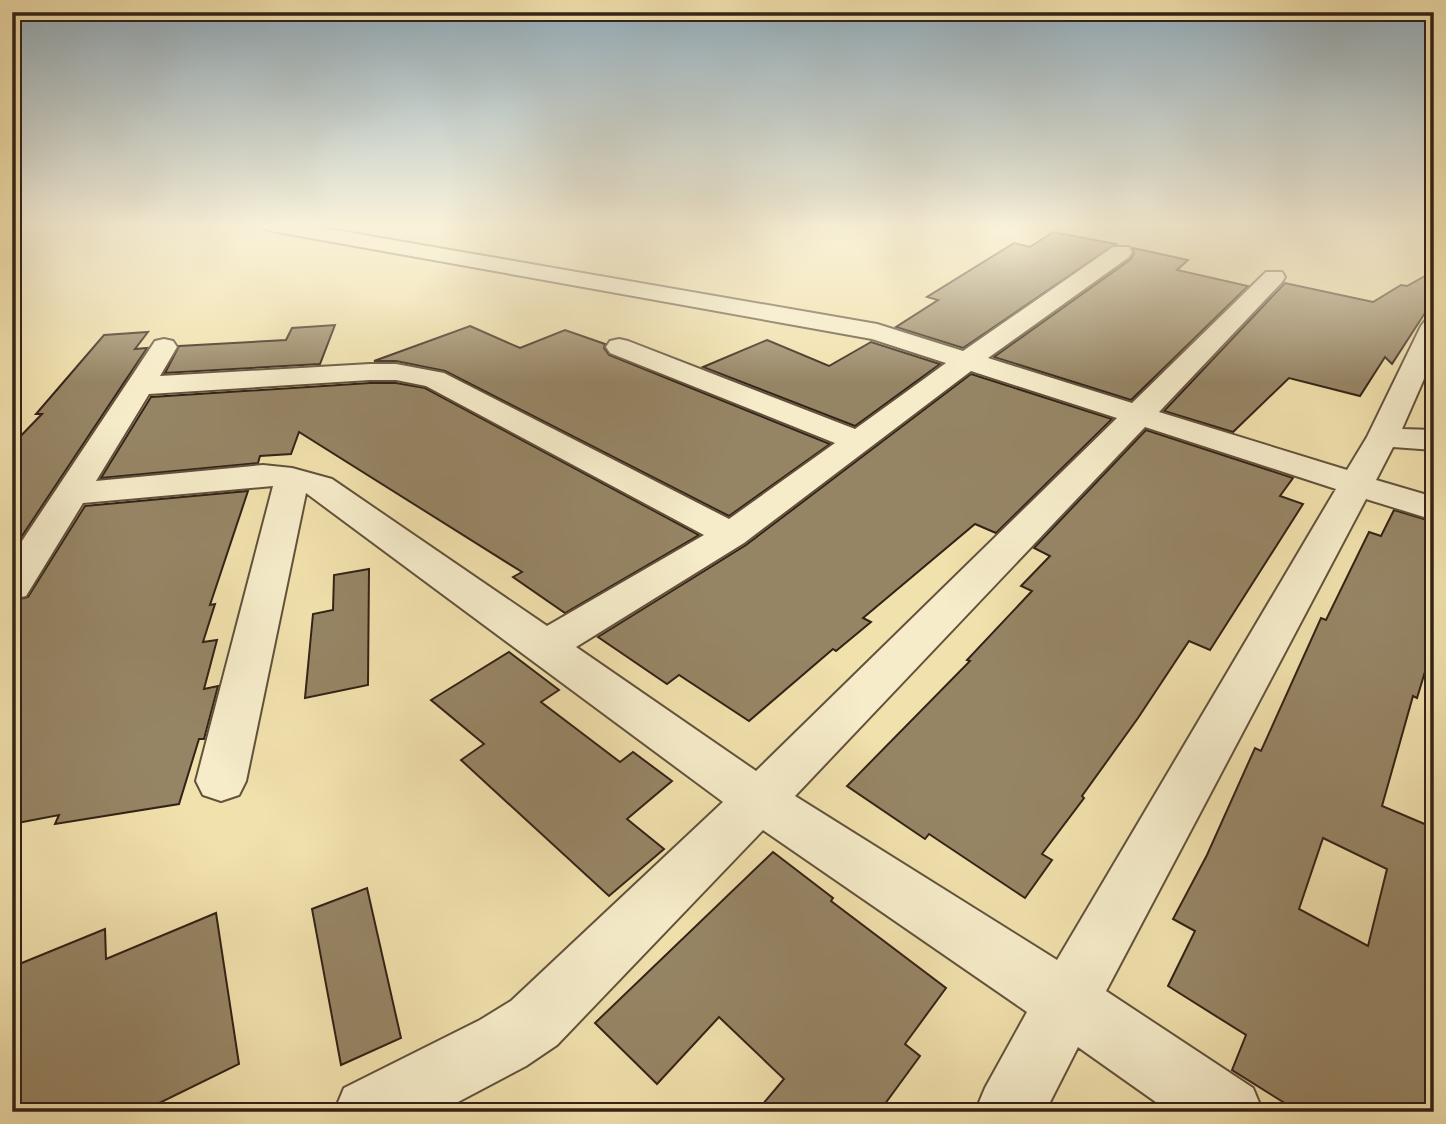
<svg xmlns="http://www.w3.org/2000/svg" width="1446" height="1124" viewBox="0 0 1446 1124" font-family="'IM FELL Double Pica',serif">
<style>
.building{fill:#968565;stroke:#332217;stroke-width:2;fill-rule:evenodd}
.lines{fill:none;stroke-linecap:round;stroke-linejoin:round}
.minor-casing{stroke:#62523c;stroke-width:4}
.minor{fill:#f6ecca;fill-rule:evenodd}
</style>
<rect width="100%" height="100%" fill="#f1e1ad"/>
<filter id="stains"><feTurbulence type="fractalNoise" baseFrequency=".00286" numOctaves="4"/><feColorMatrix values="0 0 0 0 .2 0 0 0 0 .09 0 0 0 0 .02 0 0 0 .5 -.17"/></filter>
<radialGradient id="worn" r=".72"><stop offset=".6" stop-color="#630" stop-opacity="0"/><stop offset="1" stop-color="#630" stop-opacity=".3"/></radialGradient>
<g class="building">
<path d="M 1053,232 L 1116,244 L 963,348 L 896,327 L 938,300 L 927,297 L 1014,243 L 1030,247 Z"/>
<path d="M 1133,248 L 1188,260 L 1177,270 L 1248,286 L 1131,400 L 994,357 L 1131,259 L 1134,253 Z"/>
<path d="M 1434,271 L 1434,299 L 1392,364 L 1385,357 L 1360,396 L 1289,378 L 1233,432 L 1164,411 L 1285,283 L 1373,302 L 1401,285 L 1407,286 Z"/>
<path d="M 335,325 L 320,364 L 165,373 L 179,346 L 286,340 L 292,328 Z"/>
<path d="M 470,326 L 520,348 L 565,330 L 605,344 L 604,348 L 609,355 L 830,444 L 729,516 L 445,371 L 396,361 L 374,361 Z"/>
<path d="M 148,332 L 135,349 L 147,348 L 12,551 L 12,445 L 42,414 L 36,414 L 104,335 Z"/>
<path d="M 767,340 L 829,366 L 871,342 L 940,364 L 855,426 L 703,367 Z"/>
<path d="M 971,374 L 1112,419 L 996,533 L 975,524 L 863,618 L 871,622 L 836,651 L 833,649 L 749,721 L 679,675 L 667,684 L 598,637 L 746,545 Z"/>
<path d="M 370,383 L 396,383 L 425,388 L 699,535 L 565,613 L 513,577 L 522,572 L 299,432 L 291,454 L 260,456 L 258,463 L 101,478 L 151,397 Z"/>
<path d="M 1146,430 L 1293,478 L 1280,496 L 1303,504 L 1210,650 L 1189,641 L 1138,718 L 1082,796 L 1084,798 L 1042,854 L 1052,860 L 1025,898 L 929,834 L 925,839 L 847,786 L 970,661 L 967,660 L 1032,591 L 1021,586 L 1050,556 L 1034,548 Z"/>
<path d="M 248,491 L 210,605 L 215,604 L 203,642 L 217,640 L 204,689 L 218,686 L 204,739 L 199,739 L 179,804 L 55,824 L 59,815 L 12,824 L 12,601 L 28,597 L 85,506 Z"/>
<path d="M 1394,510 L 1434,522 L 1434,642 L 1417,698 L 1413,696 L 1382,806 L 1434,828 L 1434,1112 L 1299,1112 L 1232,1070 L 1246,1035 L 1168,986 L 1195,931 L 1173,919 L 1207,855 L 1255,748 L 1261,751 L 1321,618 L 1326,620 L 1369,532 L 1381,536 ZM 1323,838 L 1387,869 L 1368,946 L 1299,909 Z"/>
<path d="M 369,569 L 368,685 L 305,698 L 313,614 L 333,610 L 334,575 Z"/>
<path d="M 509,652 L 559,690 L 541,702 L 620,762 L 633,752 L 672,781 L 627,819 L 664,849 L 609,896 L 461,760 L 484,744 L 431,700 Z"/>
<path d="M 773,852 L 833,898 L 831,901 L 946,988 L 905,1044 L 920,1056 L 879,1112 L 756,1112 L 784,1079 L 719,1017 L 657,1084 L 595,1023 Z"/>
<path d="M 367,888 L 401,1038 L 341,1065 L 312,909 Z"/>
<path d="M 216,913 L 239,1064 L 141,1112 L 12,1112 L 12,967 L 105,929 L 106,959 Z"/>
</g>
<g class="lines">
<defs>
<path id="minor" d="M 262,225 L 306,225 L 877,324 L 963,351 L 1113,247 L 1129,247 L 1132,252 L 1129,257 L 988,358 L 1132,403 L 1266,272 L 1282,272 L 1285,277 L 1282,282 L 1159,412 L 1347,470 L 1367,437 L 1421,326 L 1425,321 L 1434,318 L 1434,356 L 1402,429 L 1434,430 L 1434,450 L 1393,447 L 1376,480 L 1434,497 L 1434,520 L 1366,499 L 1106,991 L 1253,1088 L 1263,1112 L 1170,1112 L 1078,1047 L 1045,1112 L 975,1112 L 985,1088 L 1027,1012 L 763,830 L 557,1045 L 526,1066 L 439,1112 L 334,1112 L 344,1088 L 480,1020 L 511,1001 L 723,802 L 306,493 L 246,781 L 239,795 L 221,801 L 203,795 L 196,781 L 273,486 L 83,503 L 26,596 L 12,599 L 12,556 L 155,341 L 164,339 L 173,341 L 177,347 L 160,376 L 370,364 L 396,364 L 444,373 L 729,519 L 835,443 L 610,353 L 606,347 L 610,341 L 619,339 L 628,341 L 855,429 L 946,363 L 872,339 L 272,231 L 265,229 ZM 971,371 L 1117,418 L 756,771 L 576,647 L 744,543 ZM 370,380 L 396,380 L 426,386 L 704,535 L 547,626 L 332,479 L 292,468 L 263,465 L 96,481 L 149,394 ZM 1145,427 L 1336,489 L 1057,960 L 795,796 Z"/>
</defs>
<use href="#minor" class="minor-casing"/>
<use href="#minor" class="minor"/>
</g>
<linearGradient id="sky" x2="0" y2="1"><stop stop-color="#91acbc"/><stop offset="0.59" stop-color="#f9f2da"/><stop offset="1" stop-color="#f9f2da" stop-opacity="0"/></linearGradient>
<rect width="1446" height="382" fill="url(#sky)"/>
<rect width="1446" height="1124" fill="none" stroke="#f1e1ad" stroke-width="42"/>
<rect x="14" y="14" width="1418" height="1096" fill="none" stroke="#332217" stroke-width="3.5"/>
<rect x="21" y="21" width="1404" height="1082" fill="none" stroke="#332217" stroke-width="2"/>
<rect width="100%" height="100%" filter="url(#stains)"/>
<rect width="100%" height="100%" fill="url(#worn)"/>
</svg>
